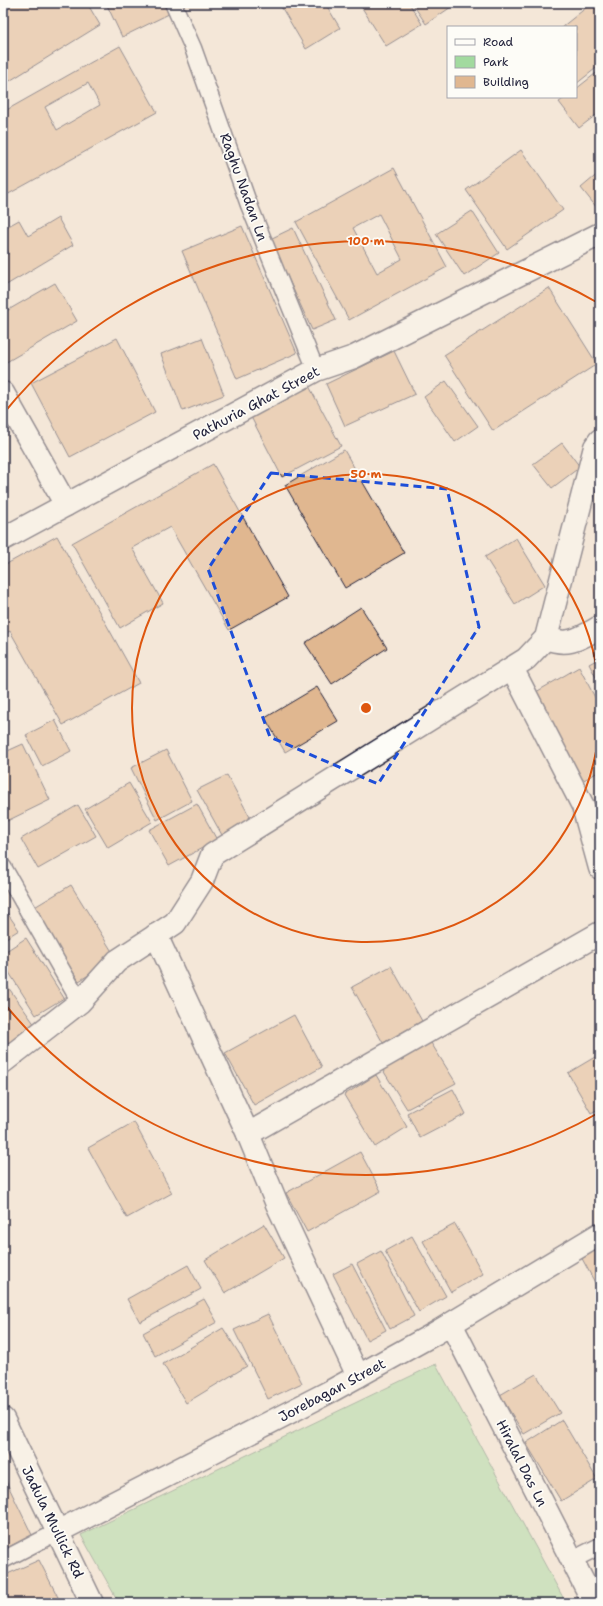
<svg xmlns="http://www.w3.org/2000/svg" width="603" height="1606" viewBox="0 0 603 1606" font-family="'Shantell Sans',sans-serif">
<style>
.green{fill:#a2da9f;stroke:#627e6d}
.building{fill:#e0b790;stroke:#22223b;fill-rule:evenodd}
.lines{fill:none;stroke-linecap:round;stroke-linejoin:round}
.lane-casing{stroke:#22223b;stroke-width:19}
.street-casing{stroke:#22223b;stroke-width:25}
.secondary-casing{stroke:#22223b;stroke-width:25}
.lane{stroke:#fdfcf7;stroke-width:16}
.street{stroke:#fdfcf7;stroke-width:22}
.secondary{stroke:#fdfcf7;stroke-width:22}
.marked{fill:none;stroke:#1d4ed8;stroke-width:3;stroke-dasharray:8 5;stroke-linejoin:round}
.ring{fill:none;stroke:#de560e;stroke-width:2}
.labels{text-anchor:middle;dominant-baseline:central;stroke-width:3.5;stroke-linejoin:round;paint-order:stroke}
.street-label{font-size:14px;fill:#22223b;stroke:#fdfcf7}
.centre{fill:#de560e;stroke:#fdfcf7;stroke-width:2}
.ring-label{font-size:12px;text-anchor:middle;font-weight:bold;fill:#de560e;stroke:#fdfcf7;stroke-width:3.5;stroke-linejoin:round;paint-order:stroke}
</style>
<rect width="100%" height="100%" fill="#f4e7d8"/>
<filter id="ink" filterUnits="userSpaceOnUse"><feTurbulence type="fractalNoise" baseFrequency=".025" numOctaves="2"/><feDisplacementMap in="SourceGraphic" scale="8" xChannelSelector="R" yChannelSelector="G"/><feConvolveMatrix kernelMatrix="1 2 1 2 8 2 1 2 1" color-interpolation-filters="sRGB"/></filter>
<g filter="url(#ink)">
<path class="green" d="M 436,1364 L 566,1603 L 119,1603 L 81,1535 Z"/>
<g class="building">
<path d="M 3,3 L 87,3 L 100,25 L 3,85 Z"/>
<path d="M 106,3 L 171,3 L 175,11 L 122,37 Z"/>
<path d="M 279,3 L 325,3 L 340,28 L 306,49 Z"/>
<path d="M 359,3 L 409,3 L 422,24 L 386,46 Z"/>
<path d="M 412,3 L 457,3 L 426,24 Z"/>
<path d="M 592,3 L 600,3 L 600,65 L 576,84 L 576,27 L 562,27 Z"/>
<path d="M 120,46 L 157,112 L 3,197 L 3,112 ZM 88,83 L 100,105 L 57,130 L 45,107 Z"/>
<path d="M 600,70 L 600,112 L 579,128 L 559,102 L 566,97 L 576,97 L 576,89 Z"/>
<path d="M 521,150 L 563,210 L 507,249 L 466,190 Z"/>
<path d="M 394,168 L 447,267 L 349,320 L 296,222 ZM 379,214 L 402,259 L 377,273 L 353,228 Z"/>
<path d="M 600,172 L 600,205 L 597,208 L 581,188 Z"/>
<path d="M 472,211 L 499,253 L 464,276 L 436,234 Z"/>
<path d="M 58,218 L 73,245 L 3,287 L 3,256 L 9,253 L 3,243 L 3,229 L 19,220 L 28,236 Z"/>
<path d="M 242,226 L 297,353 L 237,379 L 182,251 Z"/>
<path d="M 293,228 L 336,320 L 312,330 L 270,239 Z"/>
<path d="M 55,283 L 77,321 L 3,364 L 3,313 Z"/>
<path d="M 549,288 L 597,364 L 493,431 L 444,355 Z"/>
<path d="M 117,338 L 155,412 L 70,457 L 31,383 Z"/>
<path d="M 202,338 L 224,395 L 183,411 L 161,354 Z"/>
<path d="M 394,351 L 415,394 L 345,426 L 326,384 Z"/>
<path d="M 446,381 L 478,426 L 455,442 L 424,397 Z"/>
<path d="M 309,386 L 341,446 L 282,477 L 251,417 Z"/>
<path d="M 562,443 L 580,467 L 552,488 L 533,464 Z"/>
<path d="M 344,450 L 404,553 L 345,588 L 285,485 Z"/>
<path d="M 213,464 L 288,597 L 229,630 L 170,527 L 132,548 L 163,603 L 120,628 L 72,543 Z"/>
<path d="M 57,536 L 139,683 L 63,725 L 10,631 L 3,635 L 3,566 Z"/>
<path d="M 516,538 L 545,585 L 515,604 L 485,557 Z"/>
<path d="M 361,607 L 387,648 L 332,684 L 305,643 Z"/>
<path d="M 600,658 L 600,685 L 589,664 Z"/>
<path d="M 579,667 L 600,707 L 600,771 L 582,781 L 536,692 Z"/>
<path d="M 317,687 L 338,721 L 285,752 L 265,718 Z"/>
<path d="M 55,720 L 71,751 L 42,766 L 26,735 Z"/>
<path d="M 23,744 L 50,800 L 5,822 L 3,819 L 3,753 Z"/>
<path d="M 166,750 L 192,801 L 157,820 L 131,768 Z"/>
<path d="M 227,775 L 251,819 L 222,835 L 197,790 Z"/>
<path d="M 129,783 L 152,822 L 108,848 L 85,809 Z"/>
<path d="M 197,804 L 217,840 L 169,866 L 149,830 Z"/>
<path d="M 78,805 L 96,836 L 38,869 L 21,839 Z"/>
<path d="M 71,885 L 116,958 L 79,981 L 33,908 Z"/>
<path d="M 3,907 L 19,930 L 3,940 Z"/>
<path d="M 26,938 L 64,998 L 36,1015 L 3,963 L 3,953 Z"/>
<path d="M 391,966 L 422,1021 L 383,1043 L 352,987 Z"/>
<path d="M 3,980 L 35,1025 L 3,1047 Z"/>
<path d="M 294,1015 L 322,1067 L 254,1105 L 225,1053 Z"/>
<path d="M 428,1038 L 456,1083 L 407,1109 L 381,1067 Z"/>
<path d="M 600,1054 L 600,1108 L 591,1113 L 568,1073 Z"/>
<path d="M 376,1075 L 407,1127 L 375,1147 L 344,1095 Z"/>
<path d="M 453,1089 L 466,1114 L 420,1138 L 407,1113 Z"/>
<path d="M 134,1122 L 172,1193 L 127,1218 L 88,1148 Z"/>
<path d="M 360,1152 L 381,1191 L 307,1232 L 286,1193 Z"/>
<path d="M 264,1224 L 284,1258 L 225,1293 L 205,1260 Z"/>
<path d="M 455,1224 L 483,1274 L 451,1292 L 423,1241 Z"/>
<path d="M 412,1236 L 446,1296 L 419,1312 L 385,1251 Z"/>
<path d="M 600,1240 L 600,1292 L 578,1251 Z"/>
<path d="M 381,1251 L 414,1316 L 390,1329 L 357,1264 Z"/>
<path d="M 352,1264 L 386,1330 L 367,1340 L 333,1274 Z"/>
<path d="M 188,1265 L 201,1289 L 140,1322 L 127,1299 Z"/>
<path d="M 204,1299 L 217,1322 L 155,1356 L 143,1333 Z"/>
<path d="M 268,1314 L 302,1383 L 268,1399 L 234,1330 Z"/>
<path d="M 223,1328 L 247,1366 L 186,1403 L 163,1364 Z"/>
<path d="M 536,1374 L 560,1413 L 524,1434 L 500,1395 Z"/>
<path d="M 562,1420 L 597,1479 L 561,1501 L 526,1443 Z"/>
<path d="M 3,1475 L 32,1535 L 3,1550 Z"/>
<path d="M 39,1560 L 61,1603 L 3,1603 L 3,1576 Z"/>
</g>
<g class="lines">
<defs>
<g id="lane">
<path d="M 173,3 L 193,48 L 249,205 L 316,370"/>
<path d="M 3,867 L 80,1002"/>
<path d="M 3,1560 L 57,1532"/>
<path d="M 572,1560 L 600,1546"/>
</g>
<g id="street">
<path d="M 3,393 L 66,505"/>
<path d="M 546,638 C 569,647 580,638 600,627"/>
<path d="M 512,668 L 583,806 L 600,868"/>
<path d="M 156,935 L 248,1134 L 277,1204 L 358,1376"/>
<path d="M 3,1062 L 80,1002 L 117,961 L 175,923 L 202,881 L 212,855 L 526,659 L 546,638 L 595,447 L 600,440"/>
<path d="M 248,1134 L 600,933"/>
<path d="M 451,1324 L 594,1603"/>
<path d="M 57,1532 L 331,1391 L 434,1334 L 600,1234"/>
</g>
<g id="secondary">
<path d="M 3,539 L 316,370 L 354,357 L 600,234"/>
<path d="M 3,1419 L 92,1603"/>
</g>
</defs>
<use href="#lane" class="lane-casing"/>
<use href="#street" class="street-casing"/>
<use href="#secondary" class="secondary-casing"/>
<use href="#lane" class="lane"/>
<use href="#street" class="street"/>
<use href="#secondary" class="secondary"/>
</g>
</g>
<path d="M0 0H603V1606H0ZM 271,473 L 447,489 L 479,627 L 378,784 L 270,737 L 208,569 Z" fill="#f4e7d8" fill-opacity=".55" fill-rule="evenodd"/>
<path class="marked" d="M 271,473 L 447,489 L 479,627 L 378,784 L 270,737 L 208,569 Z"/>
<g class="ring">
<path d="M600 710A234 234 0 1 1 600 706"/>
<path d="M600 1112A467 467 0 0 1 3 1002M3 414A467 467 0 0 1 600 304"/>
</g>
<g class="labels">
<g class="street-label">
<text transform="translate(244 187) rotate(70)">Raghu Nadan Ln</text>
<text transform="translate(256 403) rotate(-28)">Pathuria Ghat Street</text>
<text transform="translate(332 1390) rotate(-28)">Jorebagan Street</text>
<text transform="translate(522 1463) rotate(63)">Hiralal Das Ln</text>
<text transform="translate(53 1522) rotate(64)">Jadula Mullick Rd</text>
</g>
</g>
<circle cx="366" cy="708" r="6" class="centre"/>
<g class="ring-label">
<text x="366" y="245">100 m</text>
<text x="366" y="478">50 m</text>
</g>
<rect width="603" height="1606" fill="none" stroke="#fdfcf7" stroke-width="16"/>
<rect x="8" y="8" width="587" height="1590" fill="none" stroke="#22223b" stroke-width="1.5" filter="url(#ink)"/>
<rect x="447" y="26" width="130" height="72" fill="#fdfcf7" stroke="#a5a5ac"/>
<rect x="455" y="39" width="20" height="6" fill="#fdfcf7" stroke="#a5a5ac"/>
<text x="483" y="46" font-size="12" fill="#22223b">Road</text>
<rect x="455" y="56" width="20" height="12" fill="#a2da9f" stroke="#a5a5ac"/>
<text x="483" y="66" font-size="12" fill="#22223b">Park</text>
<rect x="455" y="76" width="20" height="12" fill="#e0b790" stroke="#a5a5ac"/>
<text x="483" y="86" font-size="12" fill="#22223b">Building</text>
</svg>
